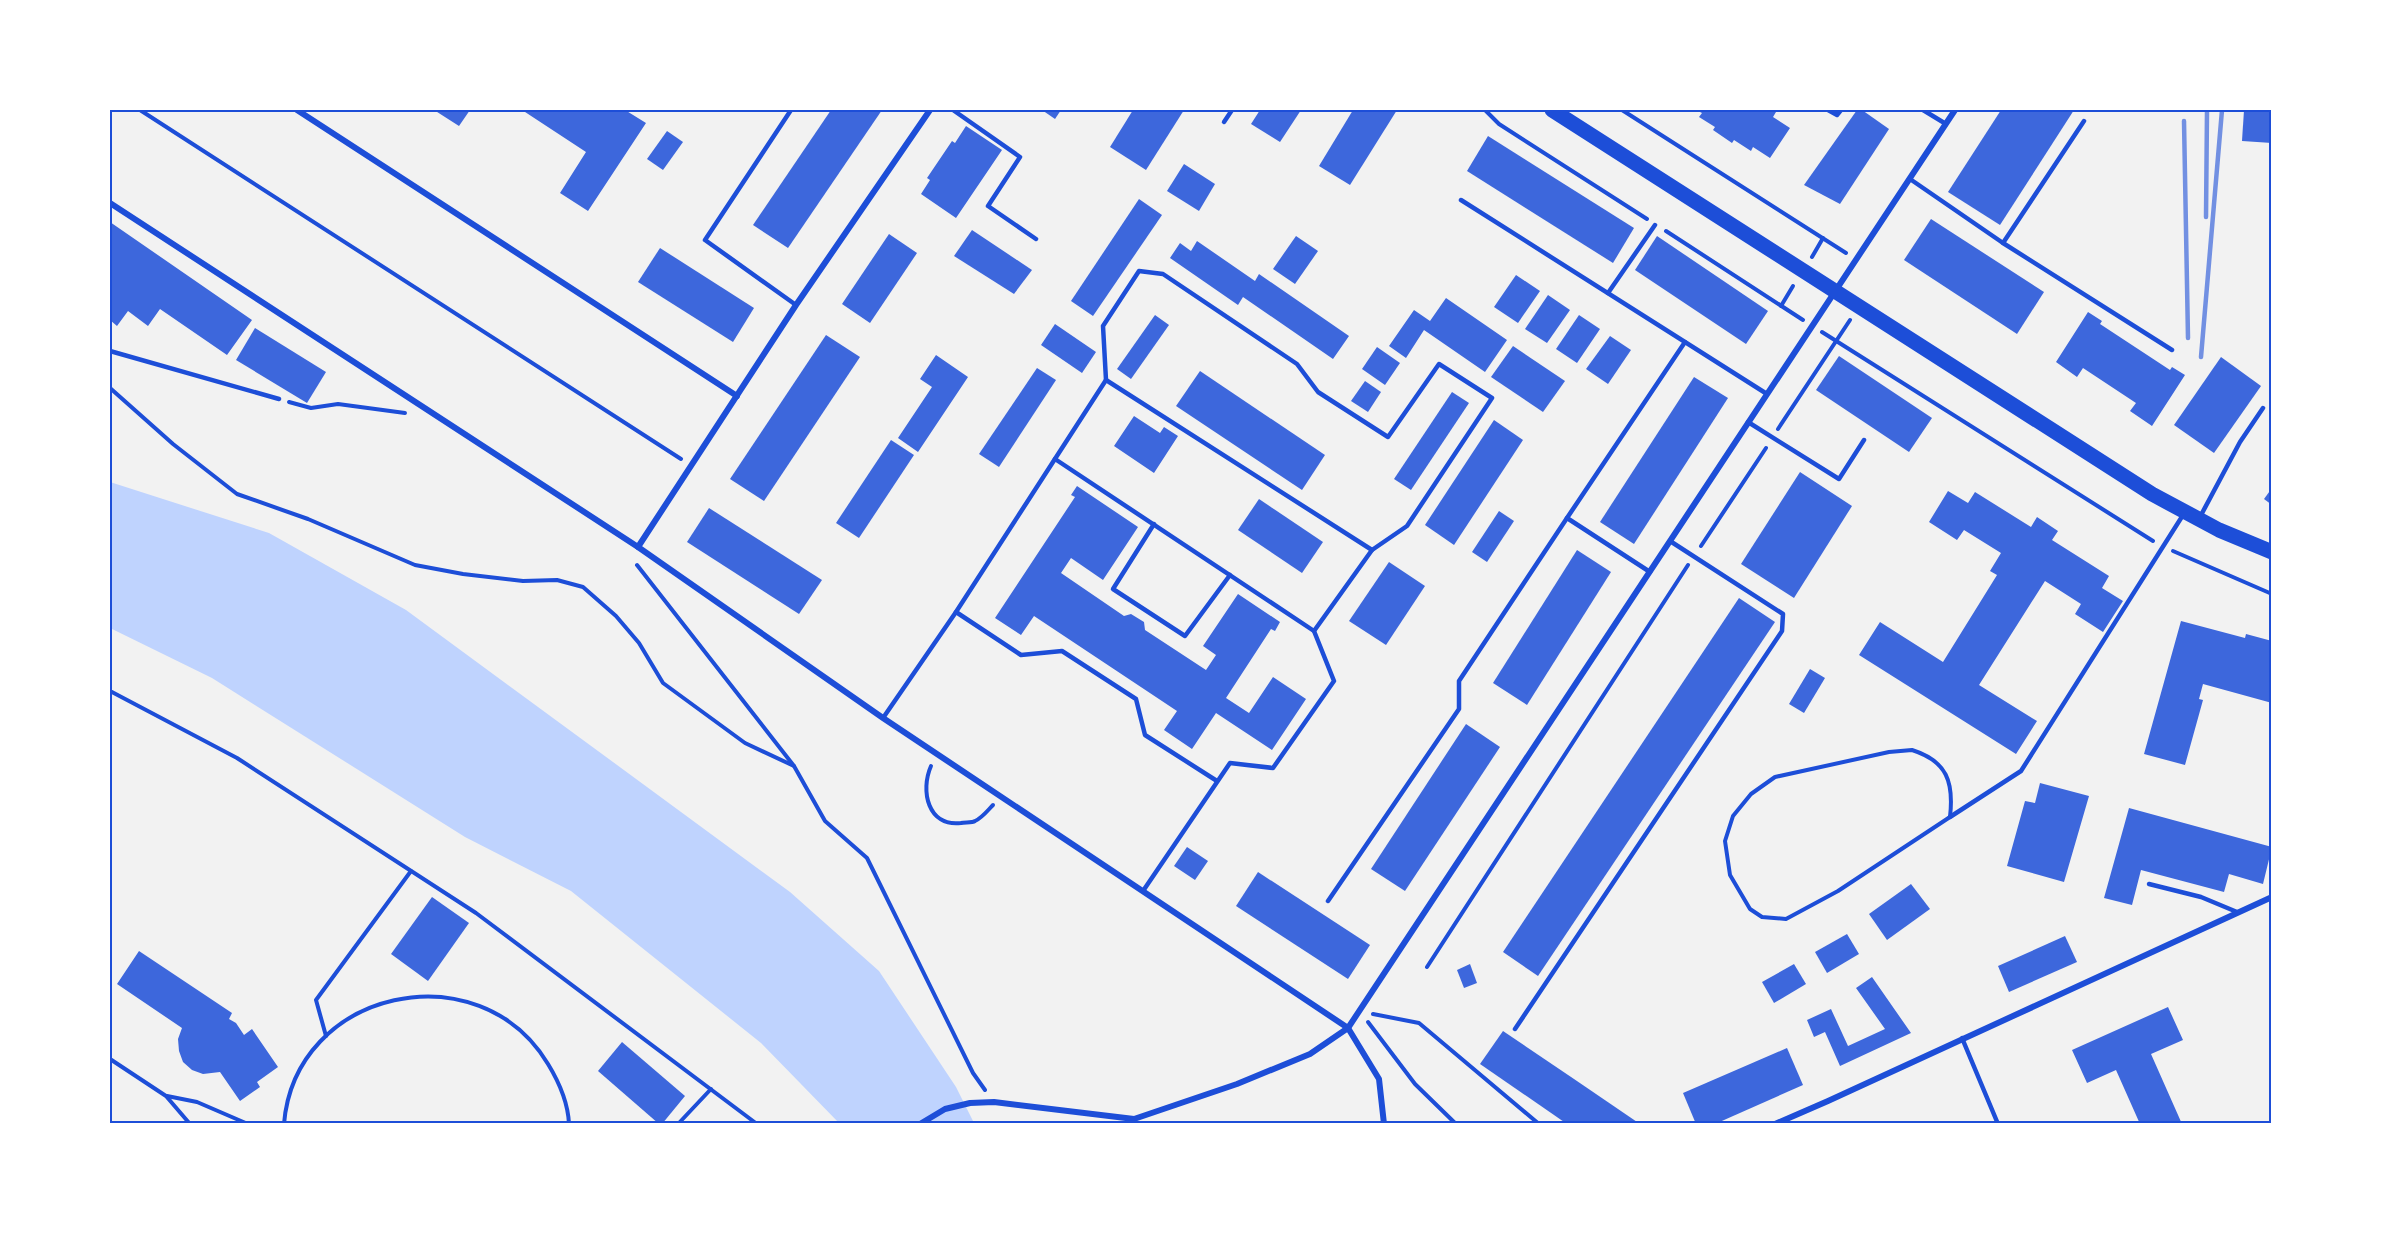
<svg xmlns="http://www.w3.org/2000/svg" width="2381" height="1233" viewBox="0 0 2381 1233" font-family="Inter,sans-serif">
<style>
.water{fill:#bfd3fe}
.building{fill:#3d67dc}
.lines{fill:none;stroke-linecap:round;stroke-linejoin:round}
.path{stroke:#1d4ed8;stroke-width:4}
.service{stroke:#1d4ed8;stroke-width:4.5}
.minor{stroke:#1d4ed8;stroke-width:6}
.primary{stroke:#1d4ed8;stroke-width:15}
.rail{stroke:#7290e2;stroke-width:4.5}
.neatline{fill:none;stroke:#1d4ed8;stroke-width:2}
</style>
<rect width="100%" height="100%" fill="#f2f2f2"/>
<path class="water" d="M 110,482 L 269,533 L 406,610 L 790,892 L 879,971 L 956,1087 L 974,1123 L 839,1123 L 761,1043 L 571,891 L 465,837 L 212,678 L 110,628 Z"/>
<g class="building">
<path d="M 434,110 L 470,110 L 459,126 Z"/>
<path d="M 522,110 L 625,110 L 646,123 L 588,211 L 560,193 L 586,152 Z"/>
<path d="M 831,110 L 882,110 L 788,248 L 753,225 Z"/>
<path d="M 1042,110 L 1061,110 L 1055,119 Z"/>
<path d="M 1133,110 L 1184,110 L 1146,170 L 1110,147 Z"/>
<path d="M 1260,110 L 1301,110 L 1280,142 L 1251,124 Z"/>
<path d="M 1353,110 L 1397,110 L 1350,185 L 1319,166 Z"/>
<path d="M 1696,110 L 1773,110 L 1776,112 L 1773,117 L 1790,128 L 1770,158 L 1753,147 L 1751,151 L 1734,140 L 1732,143 L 1713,130 L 1715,127 L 1699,117 L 1702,113 Z"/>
<path d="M 1857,110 L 1862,110 L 1889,129 L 1840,204 L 1804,185 Z"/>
<path d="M 2001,110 L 2074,110 L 2000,225 L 1948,192 Z"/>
<path d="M 2244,110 L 2272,110 L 2272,143 L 2242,141 Z"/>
<path d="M 966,126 L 1002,150 L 956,218 L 921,194 L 930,180 L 927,178 L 952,141 L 955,143 Z"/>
<path d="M 667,131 L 683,142 L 663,170 L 647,159 Z"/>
<path d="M 1488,136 L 1634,228 L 1613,263 L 1467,171 Z"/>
<path d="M 1184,164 L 1215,184 L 1199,211 L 1167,191 Z"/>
<path d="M 1139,199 L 1162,215 L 1093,316 L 1071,301 Z"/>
<path d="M 1931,219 L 2044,292 L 2017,334 L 1904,260 Z"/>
<path d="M 110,222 L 252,320 L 227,355 L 160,309 L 148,326 L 128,311 L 117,326 L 110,320 Z"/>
<path d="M 972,230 L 1032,270 L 1014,294 L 954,256 Z"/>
<path d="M 889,234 L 917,253 L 870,323 L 842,304 Z"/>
<path d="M 1296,236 L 1318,251 L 1295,284 L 1273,269 Z"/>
<path d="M 1657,236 L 1768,311 L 1746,344 L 1635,270 Z"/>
<path d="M 1197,241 L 1255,281 L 1259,274 L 1349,336 L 1333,359 L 1243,297 L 1238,305 L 1170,258 L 1180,243 L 1191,251 Z"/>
<path d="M 660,248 L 754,308 L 733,342 L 638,282 Z"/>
<path d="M 1516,275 L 1540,291 L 1518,323 L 1494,307 Z"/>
<path d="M 1548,295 L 1570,310 L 1547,343 L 1525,329 Z"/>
<path d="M 1446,298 L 1507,340 L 1485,372 L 1424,330 L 1406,358 L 1389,346 L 1414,310 L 1430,321 Z"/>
<path d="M 2088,312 L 2102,321 L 2100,324 L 2170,370 L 2172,367 L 2185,375 L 2152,426 L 2130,411 L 2136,403 L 2083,368 L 2077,377 L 2056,362 Z"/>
<path d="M 1155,315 L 1169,325 L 1131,379 L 1117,369 Z"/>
<path d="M 1579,315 L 1600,329 L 1577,363 L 1556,349 Z"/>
<path d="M 1055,324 L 1096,352 L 1082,373 L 1041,345 Z"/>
<path d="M 255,328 L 326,372 L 307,403 L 236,360 Z"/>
<path d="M 826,335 L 860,357 L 764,501 L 730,479 Z"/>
<path d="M 1610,336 L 1631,350 L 1608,384 L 1586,369 Z"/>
<path d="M 1513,346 L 1565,381 L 1543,412 L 1491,377 Z"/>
<path d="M 1377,347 L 1400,363 L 1385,385 L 1362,369 Z"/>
<path d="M 936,355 L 968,377 L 918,452 L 898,438 L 932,387 L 920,379 Z"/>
<path d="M 1839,356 L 1932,418 L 1909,452 L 1816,390 Z"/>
<path d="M 2221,357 L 2261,386 L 2214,453 L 2174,425 Z"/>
<path d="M 1037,368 L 1056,380 L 999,467 L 979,454 Z"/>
<path d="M 1200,371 L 1325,455 L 1302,490 L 1176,406 Z"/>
<path d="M 1694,377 L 1728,398 L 1634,544 L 1600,522 Z"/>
<path d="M 1365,381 L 1381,392 L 1368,412 L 1351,401 Z"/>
<path d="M 1452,392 L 1469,403 L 1411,490 L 1394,479 Z"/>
<path d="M 1134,416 L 1160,433 L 1164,427 L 1178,436 L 1154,473 L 1114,446 Z"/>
<path d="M 1494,420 L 1523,440 L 1454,545 L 1425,525 Z"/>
<path d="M 891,440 L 914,455 L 859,538 L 836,523 Z"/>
<path d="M 1800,472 L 1852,506 L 1794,598 L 1741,564 Z"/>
<path d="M 1077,486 L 1138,527 L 1103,580 L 1071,558 L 1061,573 L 1124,616 L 1131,614 L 1144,622 L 1145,630 L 1206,670 L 1216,655 L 1203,646 L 1238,594 L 1280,622 L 1275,631 L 1271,629 L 1226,698 L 1249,713 L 1273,677 L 1306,699 L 1272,750 L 1216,713 L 1192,749 L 1164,730 L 1177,711 L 1034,616 L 1021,635 L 995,618 L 1075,497 L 1071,495 Z"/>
<path d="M 2272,488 L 2272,505 L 2264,499 Z"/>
<path d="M 1948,491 L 1968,503 L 1975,492 L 2031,527 L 2037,517 L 2058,531 L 2052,540 L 2109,576 L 2102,588 L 2123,601 L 2103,632 L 2075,614 L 2081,604 L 2045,581 L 1979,685 L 2037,721 L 2016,754 L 1859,655 L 1880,622 L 1943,662 L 1997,575 L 1990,571 L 2001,553 L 1964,530 L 1957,540 L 1929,522 Z"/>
<path d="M 1259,499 L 1323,542 L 1302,573 L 1238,530 Z"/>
<path d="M 709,508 L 822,580 L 799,614 L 687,542 Z"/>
<path d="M 1499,511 L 1514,521 L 1487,562 L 1472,552 Z"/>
<path d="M 1577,550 L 1611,572 L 1527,705 L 1493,683 Z"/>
<path d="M 1389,562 L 1425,586 L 1386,645 L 1349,621 Z"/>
<path d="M 1739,598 L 1775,622 L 1538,976 L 1503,952 Z"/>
<path d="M 2181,621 L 2245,638 L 2246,634 L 2272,641 L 2272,703 L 2203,684 L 2199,699 L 2203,700 L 2185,765 L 2144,754 Z"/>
<path d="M 1810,669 L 1825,678 L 1804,713 L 1789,704 Z"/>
<path d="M 1466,724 L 1500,747 L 1405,891 L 1371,869 Z"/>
<path d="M 2040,783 L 2089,796 L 2064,882 L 2007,866 L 2025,801 L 2035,803 Z"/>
<path d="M 2129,808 L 2272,847 L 2263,884 L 2229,874 L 2224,892 L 2141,870 L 2132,905 L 2104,898 Z"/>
<path d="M 1187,847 L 1208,861 L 1195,880 L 1174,866 Z"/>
<path d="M 1258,872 L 1370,945 L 1348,979 L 1236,906 Z"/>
<path d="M 1911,884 L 1930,909 L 1887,940 L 1869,914 Z"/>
<path d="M 432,897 L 469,923 L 428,981 L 391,954 Z"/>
<path d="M 1847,934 L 1859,954 L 1827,973 L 1815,952 Z"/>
<path d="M 2065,936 L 2077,962 L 2009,992 L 1998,966 Z"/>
<path d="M 139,951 L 232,1013 L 229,1019 L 236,1023 L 244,1035 L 252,1029 L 278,1067 L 257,1082 L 260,1087 L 240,1101 L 220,1072 L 203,1074 L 192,1070 L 183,1062 L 179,1051 L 178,1039 L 182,1028 L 117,984 Z"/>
<path d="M 1470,964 L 1477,983 L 1464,988 L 1457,970 Z"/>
<path d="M 1794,964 L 1806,984 L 1774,1003 L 1762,982 Z"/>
<path d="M 1872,977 L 1911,1033 L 1840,1066 L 1825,1032 L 1814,1037 L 1807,1020 L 1831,1009 L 1848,1046 L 1885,1029 L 1856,988 Z"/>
<path d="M 2168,1007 L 2183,1040 L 2151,1054 L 2182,1124 L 2140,1124 L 2116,1070 L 2087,1083 L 2072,1050 Z"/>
<path d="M 1503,1031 L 1574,1079 L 1640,1124 L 1567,1124 L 1480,1064 Z"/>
<path d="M 622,1042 L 685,1096 L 662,1124 L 659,1124 L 598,1071 Z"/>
<path d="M 1787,1048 L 1803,1085 L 1715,1124 L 1696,1124 L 1683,1093 Z"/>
</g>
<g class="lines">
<g class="path">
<path d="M 140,110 L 681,459"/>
<path d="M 1485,110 L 1499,124 L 1647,219"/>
<path d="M 1622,110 L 1846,253"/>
<path d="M 1666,231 L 1803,320"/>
<path d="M 1812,257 L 1823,238"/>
<path d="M 1781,306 L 1793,286"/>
<path d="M 1822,332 L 2153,541"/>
<path d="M 110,388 L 173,444 L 237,494 L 308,519 L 415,565 L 463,574 L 523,581 L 557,580 L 583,587 L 616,616 L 639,643 L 663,683 L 745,743 L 794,766"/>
<path d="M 289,402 L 311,408 L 338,404 L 405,413"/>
<path d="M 1778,429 L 1850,320"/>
<path d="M 1701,546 L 1766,448"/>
<path d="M 2173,551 L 2272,594"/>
<path d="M 637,565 L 794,766 L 825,821 L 867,858 L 973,1073 L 985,1090"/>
<path d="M 110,691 L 237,758 L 476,913 L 757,1124"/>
<path d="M 1912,750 C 1947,761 1954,782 1950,817 L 1838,891 L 1786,919 L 1762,917 L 1750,909 L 1730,875 L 1725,841 L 1733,816 L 1751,794 L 1775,777 L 1889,752 Z"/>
<path d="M 931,766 C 920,791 928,827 961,823 C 965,822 972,823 975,821 C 982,818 988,810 993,805"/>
<path d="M 1427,967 L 1688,565"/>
<path d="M 1373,1014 L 1419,1023 L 1539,1124"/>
<path d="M 1368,1022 L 1415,1084 L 1456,1124"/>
<path d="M 326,1036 L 316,1000 L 411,871"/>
<path d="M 110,1059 L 166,1096 L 190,1124"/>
<path d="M 167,1096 L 197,1102 L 248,1124"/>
<path d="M 284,1124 C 295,989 479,949 548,1064 C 559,1082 568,1102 569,1124"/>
<path d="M 678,1124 L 711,1089"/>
</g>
<g class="service">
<path d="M 791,110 L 705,240 L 796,305"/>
<path d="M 953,110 L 1020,157 L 988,206 L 1036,239"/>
<path d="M 1828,110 L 1837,115 L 1841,110"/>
<path d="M 1923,110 L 1946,124"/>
<path d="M 1224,122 L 1232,110"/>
<path d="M 1910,179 L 2003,243 L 2172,350"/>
<path d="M 1461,200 L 1767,394"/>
<path d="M 2003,243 L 2084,121"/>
<path d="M 1608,293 L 1655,225"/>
<path d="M 110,351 L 279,399"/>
<path d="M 1106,380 L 1103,326 L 1139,271 L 1163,274 L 1297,364 L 1318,392 L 1388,437 L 1439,364 L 1492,398 L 1407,526 L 1372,550"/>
<path d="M 1748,422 L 1839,479 L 1864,440"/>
<path d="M 1055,459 L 1314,631"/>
<path d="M 2200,517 L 2240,442 L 2263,408"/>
<path d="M 1154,524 L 1113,589 L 1185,636 L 1230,575"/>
<path d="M 1650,572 L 1567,518 L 1685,342"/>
<path d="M 956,612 L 1021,655 L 1062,651 L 1136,699 L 1145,735 L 1217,781"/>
<path d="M 883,718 L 956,612 L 1106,380 L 1372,550 L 1314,631 L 1334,681 L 1273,768 L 1230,763 L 1143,891"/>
<path d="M 1950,817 L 2021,771 L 2183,515"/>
<path d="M 2149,884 L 2201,897 L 2237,912"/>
<path d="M 1328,901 L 1459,709 L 1459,681 L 1567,518"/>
<path d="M 1515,1029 L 1782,631 L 1783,614 L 1670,541"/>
<path d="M 1962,1038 L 1998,1124"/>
</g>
<g class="minor">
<path d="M 297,110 L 737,396"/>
<path d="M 110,203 L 638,547 L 883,718 L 1348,1028 L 1379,1079 L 1384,1124"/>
<path d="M 638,547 L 796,305 L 930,110"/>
<path d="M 920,1124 L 945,1109 L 970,1103 L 994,1102 L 1134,1119 L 1237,1084 L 1310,1054 L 1348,1028 L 1955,110"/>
<path d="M 1775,1124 L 1828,1101 L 2272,897"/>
</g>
<path class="primary" d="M 1552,110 L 2152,494 L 2219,530 L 2272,552"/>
<g class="rail">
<path d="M 2184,121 L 2188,338"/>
<path d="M 2206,217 L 2207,110"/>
<path d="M 2201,357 L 2222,110"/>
</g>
</g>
<rect width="2381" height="1233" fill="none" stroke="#ffffff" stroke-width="222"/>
<rect x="111" y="111" width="2159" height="1011" class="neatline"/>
</svg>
